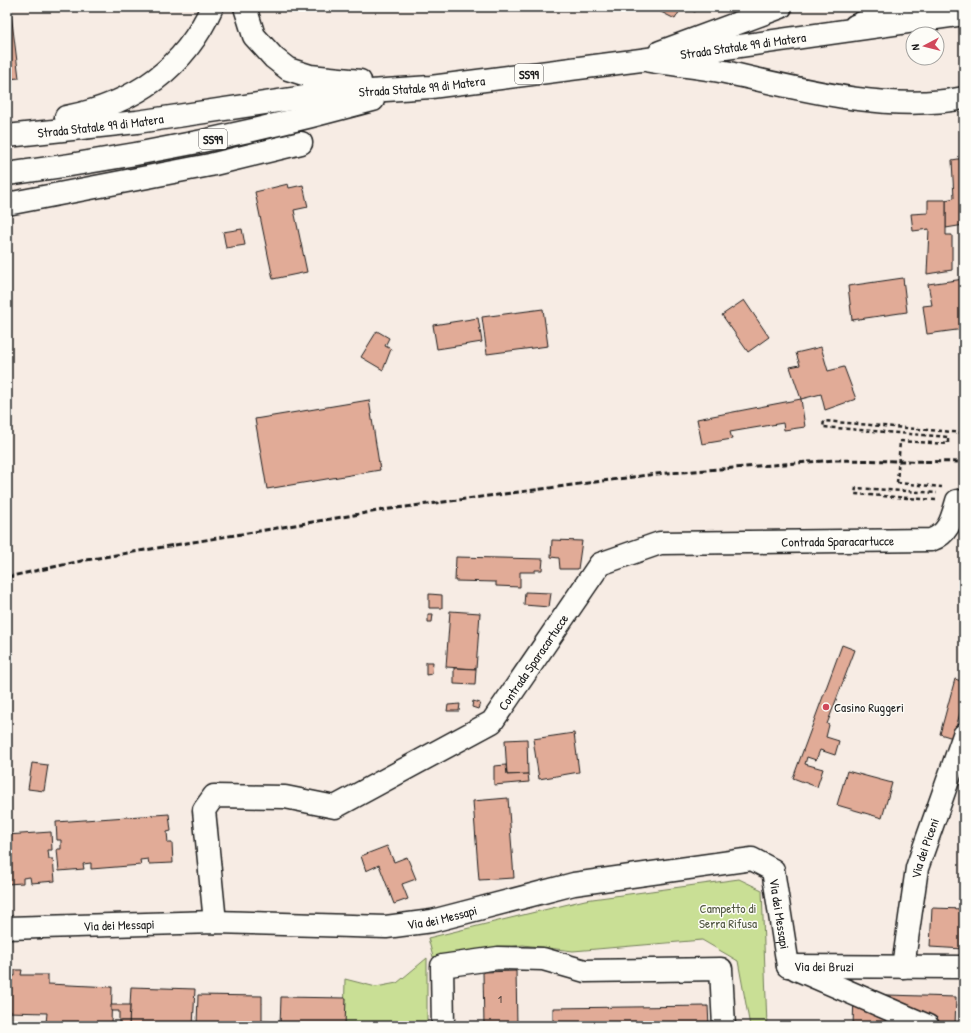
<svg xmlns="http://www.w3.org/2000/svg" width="971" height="1033" viewBox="0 0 971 1033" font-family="'Patrick Hand',sans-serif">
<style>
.green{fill:#c9df95;stroke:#727e58}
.building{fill:#e1ab97;stroke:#1c1c1c}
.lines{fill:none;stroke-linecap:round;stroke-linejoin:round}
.minor-casing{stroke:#1c1c1c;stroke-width:25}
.major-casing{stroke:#1c1c1c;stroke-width:25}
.highway-casing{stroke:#1c1c1c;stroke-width:25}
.path{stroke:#1c1c1c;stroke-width:2.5;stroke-dasharray:4 3;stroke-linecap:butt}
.minor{stroke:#fdfcf7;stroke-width:22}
.major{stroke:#fdfcf7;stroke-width:22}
.highway{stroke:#fdfcf7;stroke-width:22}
.rail{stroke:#1c1c1c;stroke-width:3;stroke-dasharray:6 3;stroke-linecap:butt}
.path-bridge{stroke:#1c1c1c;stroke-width:2.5;stroke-dasharray:4 3;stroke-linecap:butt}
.poi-dot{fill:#d1495b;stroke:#fdfcf7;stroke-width:1.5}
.labels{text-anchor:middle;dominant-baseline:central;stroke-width:3;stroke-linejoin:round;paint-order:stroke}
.number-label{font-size:11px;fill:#4d403b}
.shield{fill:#fdfcf7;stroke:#605f5e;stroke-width:1}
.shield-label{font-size:12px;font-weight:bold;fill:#1c1c1c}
.street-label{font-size:13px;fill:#1c1c1c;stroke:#fdfcf7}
.poi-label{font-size:13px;fill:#1c1c1c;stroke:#fdfcf7;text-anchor:start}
.park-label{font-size:13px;fill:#505640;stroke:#fdfcf7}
</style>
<rect width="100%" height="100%" fill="#f7ece4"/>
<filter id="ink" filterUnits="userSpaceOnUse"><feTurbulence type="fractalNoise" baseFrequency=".025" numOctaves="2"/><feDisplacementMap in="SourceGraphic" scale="8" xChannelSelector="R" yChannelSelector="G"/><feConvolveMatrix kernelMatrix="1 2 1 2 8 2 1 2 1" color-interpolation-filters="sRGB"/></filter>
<g filter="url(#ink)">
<g class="green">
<path d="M 739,879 L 762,890 L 767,1026 L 750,1026 L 738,961 L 702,940 L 573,951 L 523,945 L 433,957 L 428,938 L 585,900 Z"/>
<path d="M 427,958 L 427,1026 L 344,1026 L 345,979 L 376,987 L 397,983 Z"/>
</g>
<g class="building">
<path d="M 661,7 L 682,7 L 675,19 L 659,11 Z"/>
<path d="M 686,7 L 698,7 L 695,12 Z"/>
<path d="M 11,13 L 19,78 L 7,79 L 7,14 Z"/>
<path d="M 964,158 L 964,225 L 946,228 L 946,200 L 954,198 L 952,160 Z"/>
<path d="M 288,184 L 289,188 L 303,185 L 308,207 L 294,210 L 307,272 L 273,279 L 255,192 Z"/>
<path d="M 928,200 L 946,200 L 946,235 L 952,235 L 952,270 L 927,274 L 929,229 L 913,231 L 911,214 L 928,213 Z"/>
<path d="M 242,229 L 245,245 L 226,248 L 223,232 Z"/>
<path d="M 903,278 L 907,312 L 852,320 L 848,286 Z"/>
<path d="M 964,279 L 964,329 L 927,334 L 923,306 L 932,305 L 928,284 Z"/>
<path d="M 744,300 L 769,337 L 748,352 L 722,315 Z"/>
<path d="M 543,309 L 548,346 L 487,354 L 482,317 Z"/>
<path d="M 478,318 L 482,342 L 437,349 L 433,325 Z"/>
<path d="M 377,331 L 389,338 L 385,346 L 391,349 L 383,370 L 361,357 Z"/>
<path d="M 821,347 L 828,371 L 844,367 L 856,399 L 825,410 L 821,394 L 801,399 L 790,367 L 800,365 L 796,353 Z"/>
<path d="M 801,399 L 805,427 L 784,430 L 783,423 L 730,432 L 732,439 L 702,444 L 697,419 Z"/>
<path d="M 369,400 L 380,470 L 267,489 L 255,419 Z"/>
<path d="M 552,540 L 582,541 L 578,569 L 560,569 L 559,558 L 551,557 Z"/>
<path d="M 456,557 L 543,559 L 542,570 L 535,570 L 535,572 L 520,572 L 520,587 L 496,586 L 496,582 L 455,581 Z"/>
<path d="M 525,592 L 551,593 L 549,607 L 524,605 Z"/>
<path d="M 429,594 L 442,595 L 442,608 L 429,608 Z"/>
<path d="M 450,611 L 480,613 L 476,669 L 446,667 Z"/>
<path d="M 428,614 L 433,614 L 432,622 L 428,622 Z"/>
<path d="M 842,645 L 855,650 L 827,724 L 829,725 L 826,737 L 839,741 L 835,755 L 820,750 L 816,760 L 807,757 L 805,764 L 823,769 L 817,787 L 793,778 Z"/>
<path d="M 426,662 L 433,662 L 432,674 L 426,675 Z"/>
<path d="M 454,668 L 476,669 L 475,685 L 454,684 Z"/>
<path d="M 955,679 L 964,682 L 964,699 L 953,738 L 940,734 Z"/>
<path d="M 473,701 L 480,703 L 478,709 L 472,707 Z"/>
<path d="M 460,704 L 459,711 L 447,711 L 448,705 Z"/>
<path d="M 574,733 L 579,772 L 539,779 L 533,739 Z"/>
<path d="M 527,739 L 528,774 L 507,775 L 505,740 Z"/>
<path d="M 32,763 L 48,765 L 44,791 L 28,789 Z"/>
<path d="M 506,765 L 507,775 L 528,774 L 529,782 L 494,785 L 494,766 Z"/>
<path d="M 847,771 L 892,783 L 882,818 L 837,805 Z"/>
<path d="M 508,798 L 514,878 L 479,880 L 473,801 Z"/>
<path d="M 169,814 L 171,831 L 167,832 L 168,843 L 172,843 L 173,863 L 149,864 L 148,859 L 140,860 L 141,865 L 91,869 L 91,863 L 83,864 L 84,869 L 59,871 L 57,849 L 61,849 L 61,840 L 57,840 L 56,822 Z"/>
<path d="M 51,832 L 52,850 L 48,850 L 49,859 L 53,859 L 55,881 L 31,883 L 30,877 L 23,878 L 23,883 L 7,884 L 7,835 Z"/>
<path d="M 387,846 L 394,862 L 407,857 L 416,879 L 402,884 L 408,899 L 394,904 L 379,865 L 366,871 L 361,856 Z"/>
<path d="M 932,908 L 964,909 L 964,949 L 930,947 Z"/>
<path d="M 7,969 L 9,970 L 9,976 L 15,976 L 15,970 L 22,970 L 21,975 L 48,975 L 48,984 L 112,987 L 111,1025 L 58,1026 L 58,1023 L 46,1023 L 47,1013 L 7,1012 Z"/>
<path d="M 516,971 L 517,1026 L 484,1026 L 483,972 Z"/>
<path d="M 131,987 L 195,989 L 193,1026 L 129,1025 Z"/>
<path d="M 854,994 L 956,997 L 955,1026 L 853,1026 Z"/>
<path d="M 198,995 L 262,996 L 262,1026 L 197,1026 Z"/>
<path d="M 281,997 L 346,998 L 345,1026 L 280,1026 Z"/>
<path d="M 111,1005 L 130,1005 L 129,1025 L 119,1024 L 119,1011 L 111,1011 Z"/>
<path d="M 708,1006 L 709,1026 L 553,1026 L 553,1008 Z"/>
<path d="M 262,1021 L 280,1022 L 280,1026 L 262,1026 Z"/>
</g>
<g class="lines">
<defs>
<g id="minor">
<path d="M 660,52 L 781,7"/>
<path d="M 7,204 L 210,165 L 301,143"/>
<path id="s1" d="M 215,922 L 204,810 L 214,796 L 285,797 L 335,807 L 492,722 L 600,564 L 660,543 L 931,540 C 949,534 952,518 957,501"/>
<path id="s2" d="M 7,928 L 215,922 L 386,927 L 432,921 L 574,884 L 752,859 L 773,870 L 788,966"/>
<path id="s3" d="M 788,966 L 964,967"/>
<path id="s4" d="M 903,967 L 917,868 L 964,735"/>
<path d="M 796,969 L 928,1026"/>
<path d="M 443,1026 L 442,966 L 498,958 L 543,959 L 585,971 L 721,969 L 724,1026"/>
</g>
<g id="major">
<path d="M 855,26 L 898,7"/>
<path d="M 650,61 C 674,65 700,67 725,72 C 799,89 888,113 964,98"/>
</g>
<g id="highway">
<path d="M 245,7 L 254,36 L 274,58 L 288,69 L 310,76 L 360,81"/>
<path d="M 66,117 C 133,104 184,70 212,7"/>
<path id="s5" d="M 7,136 L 137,122 L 325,94 L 431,87 L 641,60 L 964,14"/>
<path d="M 7,174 C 130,158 253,133 373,100"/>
</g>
</defs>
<use href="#minor" class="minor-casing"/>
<use href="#major" class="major-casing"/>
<use href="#highway" class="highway-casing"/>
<g class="path">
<path d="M 900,441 L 948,444 L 948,437 L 823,427 L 824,421 L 964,433"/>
<path d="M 897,483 L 942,487"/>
<path d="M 936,500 L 855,494 L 856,488 L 937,493"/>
</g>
<use href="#minor" class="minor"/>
<use href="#major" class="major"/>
<use href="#highway" class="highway"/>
<path class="rail" d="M 7,577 L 86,560 L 390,509 L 656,474 L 835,460 L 964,462"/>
<path class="path-bridge" d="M 897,483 L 900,441"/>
</g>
</g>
<circle class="poi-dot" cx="826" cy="707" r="4"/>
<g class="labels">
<g class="number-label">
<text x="500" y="999">1</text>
</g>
<g class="shield">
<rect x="515" y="64" width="28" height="20" rx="3"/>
<rect x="199" y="129" width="28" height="20" rx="3"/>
</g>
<g class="shield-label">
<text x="529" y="74">SS99</text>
<text x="213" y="139">SS99</text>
</g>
<g class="street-label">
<text stroke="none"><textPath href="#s5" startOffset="742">Strada Statale 99 di Matera</textPath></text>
<text stroke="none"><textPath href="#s5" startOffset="418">Strada Statale 99 di Matera</textPath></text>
<text stroke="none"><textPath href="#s5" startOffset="94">Strada Statale 99 di Matera</textPath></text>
<text stroke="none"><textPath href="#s1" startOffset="863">Contrada Sparacartucce</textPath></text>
<text stroke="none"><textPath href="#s1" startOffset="503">Contrada Sparacartucce</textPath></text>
<text stroke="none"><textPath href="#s4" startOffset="121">Via dei Piceni</textPath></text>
<text stroke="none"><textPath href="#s2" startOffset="820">Via dei Messapi</textPath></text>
<text stroke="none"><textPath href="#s2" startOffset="436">Via dei Messapi</textPath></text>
<text stroke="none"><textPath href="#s2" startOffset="112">Via dei Messapi</textPath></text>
<text stroke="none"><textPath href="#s3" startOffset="36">Via dei Bruzi</textPath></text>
</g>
<g class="poi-label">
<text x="834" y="707">Casino Ruggeri</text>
</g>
<g class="park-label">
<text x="728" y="908">Campetto di<tspan x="728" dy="15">Serra Rifusa</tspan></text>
</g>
</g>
<rect width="971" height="1033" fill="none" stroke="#fdfcf7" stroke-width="24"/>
<rect x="12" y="12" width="947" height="1009" fill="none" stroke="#1c1c1c" stroke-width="1.5" filter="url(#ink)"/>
<g transform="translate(925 46) rotate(263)"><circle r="19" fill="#fdfcf7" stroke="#a3a29f"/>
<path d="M0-3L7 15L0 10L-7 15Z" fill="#d1495b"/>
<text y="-6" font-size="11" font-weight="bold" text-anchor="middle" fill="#1c1c1c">N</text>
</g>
</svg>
